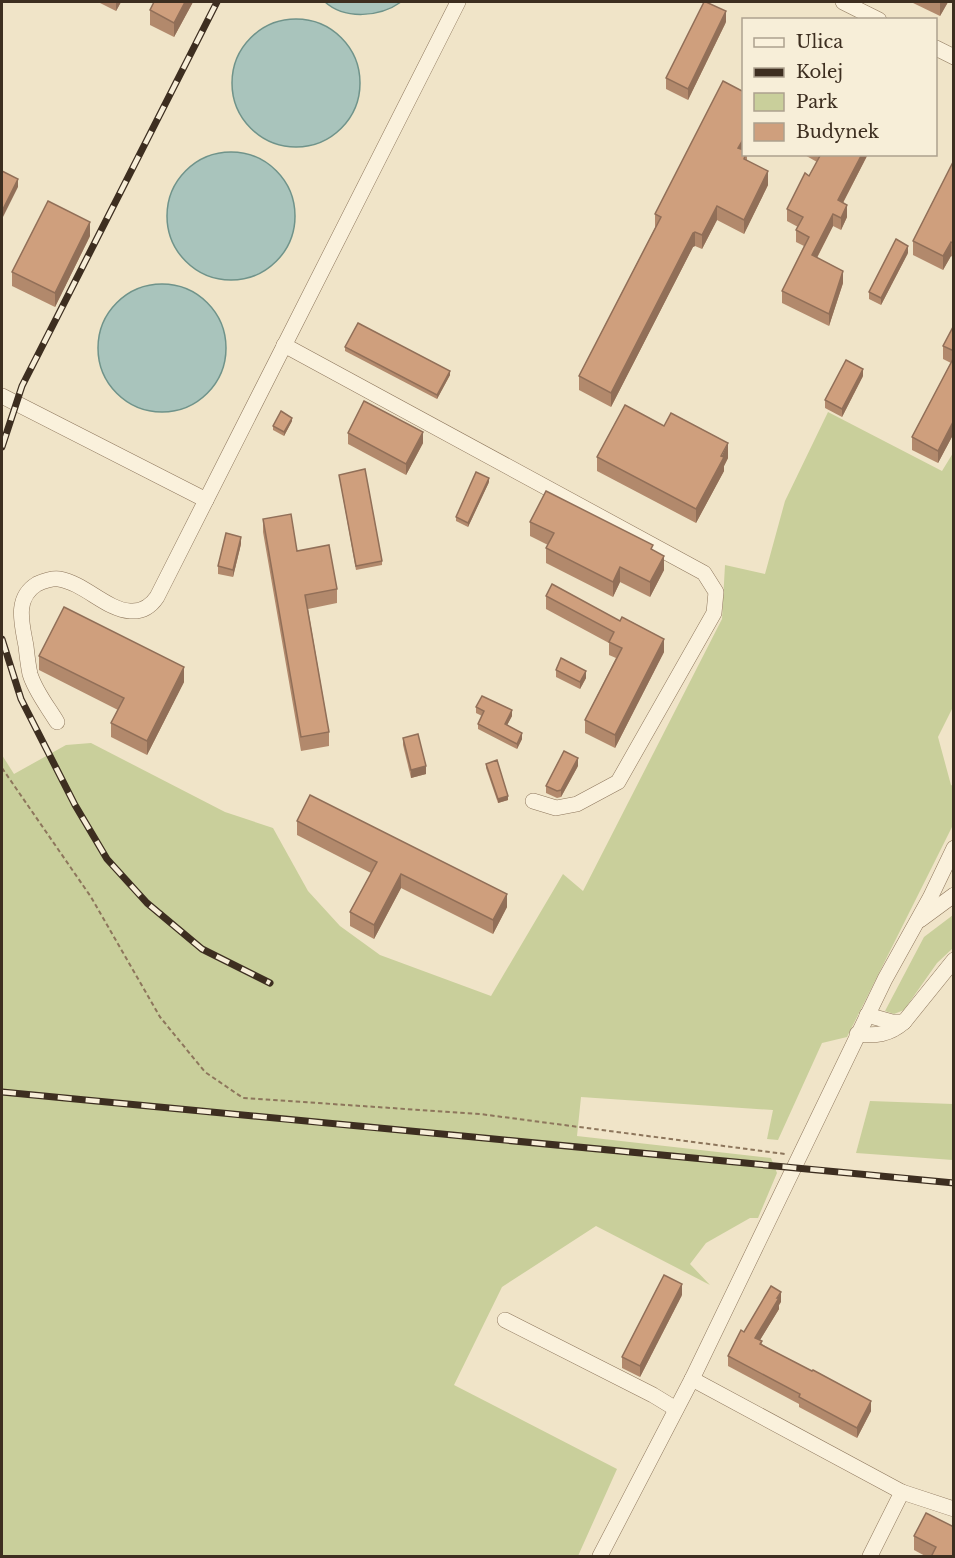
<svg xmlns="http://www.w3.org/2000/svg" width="955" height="1558" viewBox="0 0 955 1558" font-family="'Libre Baskerville',serif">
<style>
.green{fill:#c9cf9b}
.water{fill:#a9c4bc;stroke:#6f938a;stroke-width:1.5}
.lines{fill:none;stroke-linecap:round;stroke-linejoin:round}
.minor-casing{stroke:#8d765c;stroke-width:16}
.path{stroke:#8d765c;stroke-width:2;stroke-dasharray:4.5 3;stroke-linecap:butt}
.minor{stroke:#faf1dc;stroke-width:15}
.rail-casing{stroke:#3d2e20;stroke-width:7}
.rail{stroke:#f7eed8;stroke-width:4.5;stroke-dasharray:14;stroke-linecap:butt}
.wall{fill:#b2896c}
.shaded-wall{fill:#916f58}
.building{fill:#cf9f7d;stroke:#916f58;stroke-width:1.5}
</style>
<rect width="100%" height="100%" fill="#f0e4c8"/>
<g class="green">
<path d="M 828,412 L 942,471 L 953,453 L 953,707 L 938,737 L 951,785 L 953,786 L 953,825 L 847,1037 L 822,1043 L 778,1140 L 767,1139 L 773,1110 L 581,1097 L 577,1136 L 771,1158 L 777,1173 L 758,1218 L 750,1218 L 706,1243 L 690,1264 L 710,1285 L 596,1226 L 502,1287 L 454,1385 L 617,1469 L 578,1556 L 2,1556 L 2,755 L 14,774 L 66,745 L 91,743 L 225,812 L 273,828 L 308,891 L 340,926 L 380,955 L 491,996 L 563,874 L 583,891 L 722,619 L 725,565 L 765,574 L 785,501 Z"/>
<path d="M 953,915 L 953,948 L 937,963 L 904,1010 L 894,1014 L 885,1011 L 924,937 Z"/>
<path d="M 870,1101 L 953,1104 L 953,1160 L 856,1153 Z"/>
</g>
<g class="water">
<path d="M 325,2 L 401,2 C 380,17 345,20 325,2 Z"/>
<circle cx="296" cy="83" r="64"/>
<circle cx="231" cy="216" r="64"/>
<circle cx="162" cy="348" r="64"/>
</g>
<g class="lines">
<defs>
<g id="minor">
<path d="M 843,2 L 879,20"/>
<path d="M 936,48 L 954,57"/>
<path d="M 284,345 L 704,573 L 716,592 L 714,613 L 618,782 L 577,804 L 556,808 L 533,801"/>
<path d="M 2,396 L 206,500"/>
<path d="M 57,722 C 48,707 35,691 30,674 C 28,665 27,655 26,646 C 22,624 14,598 37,584 C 43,581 53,578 59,579 C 84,583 107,610 130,611 C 142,612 151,606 157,597 L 458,2"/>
<path d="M 920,920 L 954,895"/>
<path d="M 867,1015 L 892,1022 L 904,1022"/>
<path d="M 857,1034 C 876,1036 889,1035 904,1022 L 954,960"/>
<path d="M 505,1320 L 653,1395 L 676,1409"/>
<path d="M 692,1379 L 902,1492 L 870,1556"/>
<path d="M 902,1492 L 954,1509"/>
<path d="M 600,1556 L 692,1379 L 885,979 L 930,898 L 954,848"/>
</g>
</defs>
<use href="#minor" class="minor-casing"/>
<path class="path" d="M 2,768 L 91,897 L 160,1017 L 205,1072 L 243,1098 L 480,1114 L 785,1154"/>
<use href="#minor" class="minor"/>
<defs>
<g id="rail">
<path d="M 2,447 L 22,386 L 217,2"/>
<path d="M 2,639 L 21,699 L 75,805 L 107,859 L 147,903 L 202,949 L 270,983"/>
<path d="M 2,1092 L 954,1183"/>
</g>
</defs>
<use href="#rail" class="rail-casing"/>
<use href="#rail" class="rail"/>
</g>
<g class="wall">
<path d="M 98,2 L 121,2 L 116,11 Z"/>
<path d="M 154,2 L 193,2 L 174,37 L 150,25 L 150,10 Z"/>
<path d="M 911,2 L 948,2 L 940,16 Z"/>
<path d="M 726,22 L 688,100 L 666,89 L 666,78 Z"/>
<path d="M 744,154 L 747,154 L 747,160 L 768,185 L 744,234 L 717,220 L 702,249 L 695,246 L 693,247 L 611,407 L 579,390 L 579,376 L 655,228 L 655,214 Z"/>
<path d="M 803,154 L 868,154 L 843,203 L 847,217 L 841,230 L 833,226 L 817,258 L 843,283 L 829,326 L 782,303 L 782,291 L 804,246 L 796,242 L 796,230 L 798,227 L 787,221 L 787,209 L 809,176 L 817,162 Z"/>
<path d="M 954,160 L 954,258 L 951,256 L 943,270 L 913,255 L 913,241 Z"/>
<path d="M 90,236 L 55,307 L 12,286 L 12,272 Z"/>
<path d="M 908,253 L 881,305 L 869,299 L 869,292 Z"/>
<path d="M 954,325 L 954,433 L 938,463 L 912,450 L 912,437 L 951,363 L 943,359 L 943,346 Z"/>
<path d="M 345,347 L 450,375 L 437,399 L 345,351 Z"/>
<path d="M 863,376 L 842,417 L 825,408 L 825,400 Z"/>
<path d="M 292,421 L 284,436 L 273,430 L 273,426 Z"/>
<path d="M 664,426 L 728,458 L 724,466 L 724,471 L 696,523 L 597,471 L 597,457 Z"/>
<path d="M 348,433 L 423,443 L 406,475 L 348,444 Z"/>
<path d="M 339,475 L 382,561 L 382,565 L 356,570 Z"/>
<path d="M 489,482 L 468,527 L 456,521 L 456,517 Z"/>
<path d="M 263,519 L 297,551 L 337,589 L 337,603 L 308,609 L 329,732 L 329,746 L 301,751 L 263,532 Z"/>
<path d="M 530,522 L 653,551 L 664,570 L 650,597 L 620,582 L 613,597 L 546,563 L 546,548 L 548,545 L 530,536 Z"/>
<path d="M 241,544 L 233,577 L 218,574 L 218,566 Z"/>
<path d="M 546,596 L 664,652 L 615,748 L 585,733 L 585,720 L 616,658 L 609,655 L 609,643 L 546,609 Z"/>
<path d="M 39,656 L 184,682 L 147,755 L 111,737 L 111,723 L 118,710 L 39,670 Z"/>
<path d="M 556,670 L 586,678 L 580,689 L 556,677 Z"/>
<path d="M 476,707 L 512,716 L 507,725 L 522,739 L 517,749 L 478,729 L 478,724 L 482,716 L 476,713 Z"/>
<path d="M 403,738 L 426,774 L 411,778 L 403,745 Z"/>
<path d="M 486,764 L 508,800 L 498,803 L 486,768 Z"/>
<path d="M 578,766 L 561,797 L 557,798 L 546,793 L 546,786 Z"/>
<path d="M 297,821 L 507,907 L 493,934 L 401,888 L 374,939 L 350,926 L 350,912 L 371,873 L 297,835 Z"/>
<path d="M 682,1295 L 640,1377 L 622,1368 L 622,1357 Z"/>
<path d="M 781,1302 L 779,1305 L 779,1309 L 760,1340 L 762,1344 L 871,1411 L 857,1438 L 799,1407 L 799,1404 L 728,1366 L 728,1356 L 744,1332 Z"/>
<path d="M 954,1527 L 954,1557 L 927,1557 L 914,1550 L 914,1536 Z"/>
</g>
<g class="shaded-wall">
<path d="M 116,2 L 121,2 L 116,11 Z"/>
<path d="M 185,2 L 193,2 L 174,37 L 174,23 Z"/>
<path d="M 940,2 L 948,2 L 940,16 Z"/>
<path d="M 726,11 L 726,22 L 688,100 L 688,89 Z"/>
<path d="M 744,138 L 744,152 L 738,148 Z"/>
<path d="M 862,154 L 868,154 L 838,212 L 838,200 Z"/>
<path d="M 768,171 L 768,185 L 744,234 L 744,220 Z"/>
<path d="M 18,179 L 18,187 L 2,219 L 2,211 Z"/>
<path d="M 847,205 L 847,217 L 841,230 L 841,218 Z"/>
<path d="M 717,206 L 717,220 L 702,249 L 702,235 Z"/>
<path d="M 833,214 L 833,226 L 812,267 L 812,255 Z"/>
<path d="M 90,222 L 90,236 L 55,307 L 55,293 Z"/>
<path d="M 695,232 L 695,246 L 693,247 L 611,407 L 611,393 L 693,233 Z"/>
<path d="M 951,242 L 951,256 L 943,270 L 943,256 Z"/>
<path d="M 908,246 L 908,253 L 881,305 L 881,298 Z"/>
<path d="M 843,271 L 843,283 L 829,326 L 829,314 Z"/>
<path d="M 863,369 L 863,376 L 842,417 L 842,409 Z"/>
<path d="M 450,371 L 450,375 L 437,399 L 437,395 Z"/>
<path d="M 292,418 L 292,421 L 284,436 L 284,432 Z"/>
<path d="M 954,420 L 954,433 L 938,463 L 938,451 Z"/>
<path d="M 423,432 L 423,443 L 406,475 L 406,464 Z"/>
<path d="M 728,443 L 728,458 L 724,466 L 724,471 L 696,523 L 696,509 Z"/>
<path d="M 489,478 L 489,482 L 468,527 L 468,523 Z"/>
<path d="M 241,537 L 241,544 L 233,577 L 233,570 Z"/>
<path d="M 664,556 L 664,570 L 650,597 L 650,582 Z"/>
<path d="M 620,567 L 620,582 L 613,597 L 613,582 Z"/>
<path d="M 664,639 L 664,652 L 615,748 L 615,735 Z"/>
<path d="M 184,667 L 184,682 L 147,755 L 147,741 Z"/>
<path d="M 586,671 L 586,678 L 580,689 L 580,682 Z"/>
<path d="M 512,710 L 512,716 L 505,729 L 505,724 Z"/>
<path d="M 522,733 L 522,739 L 517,749 L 517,744 Z"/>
<path d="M 578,758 L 578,766 L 561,797 L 561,790 Z"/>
<path d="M 426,766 L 426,774 L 411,778 L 411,770 Z"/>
<path d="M 508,796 L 508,800 L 498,803 L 498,799 Z"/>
<path d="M 401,874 L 401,888 L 374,939 L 374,925 Z"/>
<path d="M 507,894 L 507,907 L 493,934 L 493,920 Z"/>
<path d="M 682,1284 L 682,1295 L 640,1377 L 640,1366 Z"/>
<path d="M 781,1292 L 781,1302 L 779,1305 L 779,1309 L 755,1348 L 755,1338 Z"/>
<path d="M 871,1401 L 871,1411 L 857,1438 L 857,1428 Z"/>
</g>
<g class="building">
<path d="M 154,2 L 185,2 L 174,23 L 150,10 Z"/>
<path d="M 704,2 L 706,2 L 726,11 L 688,89 L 666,78 Z"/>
<path d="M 723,81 L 744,92 L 744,138 L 738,148 L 744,150 L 744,154 L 746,154 L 744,159 L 768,171 L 744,220 L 717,206 L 702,235 L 695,232 L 693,233 L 611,393 L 579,376 L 661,217 L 655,214 Z"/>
<path d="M 821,154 L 862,154 L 838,200 L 847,205 L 841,218 L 833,214 L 812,255 L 843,271 L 829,314 L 782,291 L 809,237 L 796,230 L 803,217 L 787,209 L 805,173 L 809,176 Z"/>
<path d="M 954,160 L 954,244 L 951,242 L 943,256 L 913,241 Z"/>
<path d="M 2,171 L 18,179 L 2,211 Z"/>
<path d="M 48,201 L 90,222 L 55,293 L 12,272 Z"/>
<path d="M 896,239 L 908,246 L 881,298 L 869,292 Z"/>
<path d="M 358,323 L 450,371 L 437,395 L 345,347 Z"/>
<path d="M 954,325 L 954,351 L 943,346 Z"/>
<path d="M 954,357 L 954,420 L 938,451 L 912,437 Z"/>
<path d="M 846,360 L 863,369 L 842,409 L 825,400 Z"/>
<path d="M 364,401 L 423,432 L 406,464 L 348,433 Z"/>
<path d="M 625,405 L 664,426 L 671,413 L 728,443 L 721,456 L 724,457 L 696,509 L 597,457 Z"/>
<path d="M 281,411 L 292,418 L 284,432 L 273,426 Z"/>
<path d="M 365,469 L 382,561 L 356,566 L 339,475 Z"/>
<path d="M 476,472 L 489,478 L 468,523 L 456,517 Z"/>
<path d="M 546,491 L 653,545 L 651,549 L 664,556 L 650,582 L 620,567 L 613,582 L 546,548 L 554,533 L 530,522 Z"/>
<path d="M 291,514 L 297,551 L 329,545 L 337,589 L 305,595 L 329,732 L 301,737 L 263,519 Z"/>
<path d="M 226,533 L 241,537 L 233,570 L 218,566 Z"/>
<path d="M 552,584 L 620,621 L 622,617 L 664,639 L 615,735 L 585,720 L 622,648 L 609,642 L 614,632 L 546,596 Z"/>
<path d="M 64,607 L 184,667 L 147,741 L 111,723 L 124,698 L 39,656 Z"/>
<path d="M 561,658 L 586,671 L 580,682 L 556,670 Z"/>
<path d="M 482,696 L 512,710 L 505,724 L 522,733 L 517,744 L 478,724 L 484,711 L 476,707 Z"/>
<path d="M 418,734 L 426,766 L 411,770 L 403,738 Z"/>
<path d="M 564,751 L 578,758 L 561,790 L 557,791 L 546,786 Z"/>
<path d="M 497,760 L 508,796 L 498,799 L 486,764 Z"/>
<path d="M 310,795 L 507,894 L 493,920 L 401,874 L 374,925 L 350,912 L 377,862 L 297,821 Z"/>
<path d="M 664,1275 L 682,1284 L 640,1366 L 622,1357 Z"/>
<path d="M 771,1286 L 781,1292 L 777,1298 L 779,1298 L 755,1338 L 762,1341 L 760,1344 L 812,1371 L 813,1370 L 871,1401 L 857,1428 L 799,1397 L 800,1394 L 728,1356 L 741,1330 L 744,1332 Z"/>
<path d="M 926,1513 L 954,1527 L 954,1557 L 931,1557 L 936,1547 L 914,1536 Z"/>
</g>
<rect width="955" height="1558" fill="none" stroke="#3d2e20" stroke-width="6"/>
<rect x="742" y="18" width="195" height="138" fill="#f7eed8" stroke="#ada18e" stroke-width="1.5"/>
<rect x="754" y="38" width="30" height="9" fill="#faf1dc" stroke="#ada18e" stroke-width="1.5"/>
<text x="796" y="48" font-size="18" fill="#3d2e20">Ulica</text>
<rect x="754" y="68" width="30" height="9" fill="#3d2e20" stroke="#ada18e" stroke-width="1.5"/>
<text x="796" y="78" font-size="18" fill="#3d2e20">Kolej</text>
<rect x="754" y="93" width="30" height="18" fill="#c9cf9b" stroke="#ada18e" stroke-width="1.5"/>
<text x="796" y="108" font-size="18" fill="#3d2e20">Park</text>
<rect x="754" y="123" width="30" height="18" fill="#cf9f7d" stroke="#ada18e" stroke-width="1.5"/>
<text x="796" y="138" font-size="18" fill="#3d2e20">Budynek</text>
</svg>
